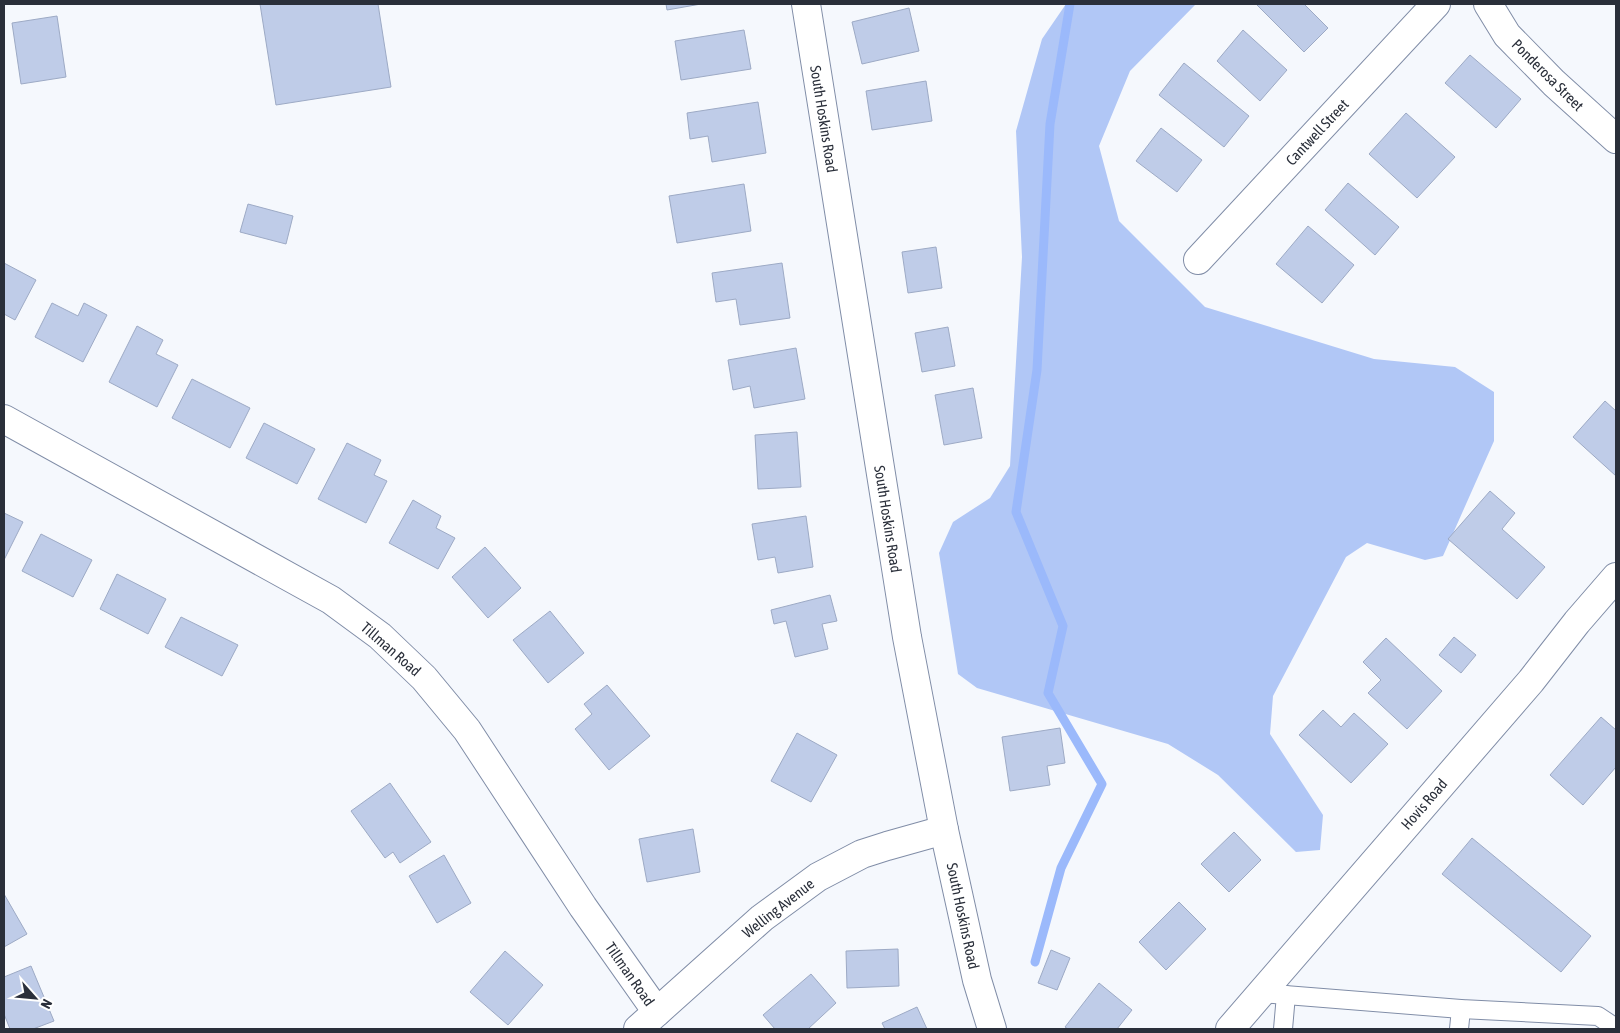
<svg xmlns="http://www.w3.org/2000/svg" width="1620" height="1033" viewBox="0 0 1620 1033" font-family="'Asap Condensed',sans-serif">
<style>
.green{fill:#b1c7f6}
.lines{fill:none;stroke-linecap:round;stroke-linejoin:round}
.stream{stroke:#9bb9fb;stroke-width:9}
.building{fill:#bfcce8;stroke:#9daac5}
.service-casing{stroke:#808da7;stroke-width:20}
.minor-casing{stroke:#808da7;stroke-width:30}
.tertiary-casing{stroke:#808da7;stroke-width:30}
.service{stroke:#fff;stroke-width:18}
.minor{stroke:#fff;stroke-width:28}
.tertiary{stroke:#fff;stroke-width:28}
.labels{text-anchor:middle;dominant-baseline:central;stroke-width:5;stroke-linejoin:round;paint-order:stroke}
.street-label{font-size:15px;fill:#2a2f3a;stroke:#fff}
</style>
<rect width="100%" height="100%" fill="#f5f8fd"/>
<path class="green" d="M 1066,4 L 1196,4 L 1130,71 L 1099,146 L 1119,221 L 1205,307 L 1374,359 L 1455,367 L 1494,392 L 1494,441 L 1443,556 L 1425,560 L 1367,543 L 1346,557 L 1273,696 L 1270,734 L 1323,815 L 1320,850 L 1296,852 L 1218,775 L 1168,744 L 977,688 L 958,674 L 939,553 L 953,522 L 990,498 L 1010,466 L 1022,257 L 1016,131 L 1042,39 Z"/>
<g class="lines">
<path class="stream" d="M 1035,962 L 1061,868 L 1102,784 L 1048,693 L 1063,626 L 1016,512 L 1037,370 L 1050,124 L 1070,4"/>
</g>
<g class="building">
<path d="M 260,4 L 378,4 L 391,87 L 276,105 Z"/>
<path d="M 666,4 L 701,4 L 667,10 Z"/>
<path d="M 1258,4 L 1304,4 L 1328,28 L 1304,52 L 1257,5 Z"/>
<path d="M 909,8 L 919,51 L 862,64 L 852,22 Z"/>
<path d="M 57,16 L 66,77 L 21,84 L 12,23 Z"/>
<path d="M 744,30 L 751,69 L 681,80 L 675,41 Z"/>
<path d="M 1243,30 L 1287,70 L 1260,101 L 1217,61 Z"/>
<path d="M 1470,55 L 1521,99 L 1496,128 L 1445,83 Z"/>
<path d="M 1184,63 L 1249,116 L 1224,147 L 1159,95 Z"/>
<path d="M 926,81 L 932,121 L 872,130 L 866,91 Z"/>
<path d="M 758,102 L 766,153 L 712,162 L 708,136 L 690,139 L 687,113 Z"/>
<path d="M 1406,113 L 1455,157 L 1417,198 L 1369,154 Z"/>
<path d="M 1161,128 L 1202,160 L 1177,192 L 1136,161 Z"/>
<path d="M 1348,183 L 1399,227 L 1375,255 L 1325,210 Z"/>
<path d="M 744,184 L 751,231 L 677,243 L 669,196 Z"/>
<path d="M 248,204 L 293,216 L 286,244 L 240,232 Z"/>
<path d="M 1308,226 L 1354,265 L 1322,303 L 1276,264 Z"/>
<path d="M 936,247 L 942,288 L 908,293 L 902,252 Z"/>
<path d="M 4,263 L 36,280 L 15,320 L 4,314 Z"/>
<path d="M 782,263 L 790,318 L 740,325 L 736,299 L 716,302 L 712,273 Z"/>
<path d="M 52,303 L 78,316 L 84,303 L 107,315 L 83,362 L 35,337 Z"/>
<path d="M 137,326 L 163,340 L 156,354 L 178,365 L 157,407 L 109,382 Z"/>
<path d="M 948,327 L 955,366 L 922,372 L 915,333 Z"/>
<path d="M 796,348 L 805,399 L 754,408 L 750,386 L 733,390 L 728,360 Z"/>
<path d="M 192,379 L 250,408 L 230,448 L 172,418 Z"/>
<path d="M 973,388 L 982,438 L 944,445 L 935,395 Z"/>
<path d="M 1605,401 L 1616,411 L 1616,476 L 1573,437 Z"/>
<path d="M 264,423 L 315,449 L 297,484 L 246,458 Z"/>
<path d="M 797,432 L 801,487 L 758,489 L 755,435 Z"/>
<path d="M 347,443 L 381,460 L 374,475 L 387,481 L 366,523 L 318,499 Z"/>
<path d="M 1490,491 L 1515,513 L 1502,529 L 1545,567 L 1517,599 L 1448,539 Z"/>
<path d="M 413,500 L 441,516 L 436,528 L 455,538 L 438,569 L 389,543 Z"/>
<path d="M 4,513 L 23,522 L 4,560 Z"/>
<path d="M 806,516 L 813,567 L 778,573 L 775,557 L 758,560 L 752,524 Z"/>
<path d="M 41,534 L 92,560 L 73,597 L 22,571 Z"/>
<path d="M 485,547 L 521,588 L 488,618 L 452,577 Z"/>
<path d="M 117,574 L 166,599 L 148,634 L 100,609 Z"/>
<path d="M 830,595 L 837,621 L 822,624 L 828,649 L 795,657 L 786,621 L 774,624 L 771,610 Z"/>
<path d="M 550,611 L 584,653 L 548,683 L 513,640 Z"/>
<path d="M 181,617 L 238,645 L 222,676 L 165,647 Z"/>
<path d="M 1454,637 L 1476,655 L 1461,673 L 1439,655 Z"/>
<path d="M 1386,638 L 1442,691 L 1407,729 L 1368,693 L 1381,680 L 1363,662 Z"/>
<path d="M 607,685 L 650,736 L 609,770 L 575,729 L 592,714 L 584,704 Z"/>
<path d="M 1323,710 L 1341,727 L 1354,713 L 1388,744 L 1351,783 L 1299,735 Z"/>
<path d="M 1601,717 L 1616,730 L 1616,767 L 1583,805 L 1550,775 Z"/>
<path d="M 1060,728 L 1065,763 L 1047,766 L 1050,785 L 1010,791 L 1002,737 Z"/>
<path d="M 797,733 L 837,755 L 811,802 L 771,781 Z"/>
<path d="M 390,783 L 431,842 L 400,863 L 393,852 L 385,858 L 351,811 Z"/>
<path d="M 693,829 L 700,872 L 647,882 L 639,839 Z"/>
<path d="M 1234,832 L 1261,860 L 1229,892 L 1201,864 Z"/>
<path d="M 1472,838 L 1591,936 L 1561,972 L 1442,874 Z"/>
<path d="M 444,855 L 471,903 L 437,923 L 409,876 Z"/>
<path d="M 4,894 L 27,934 L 4,947 Z"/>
<path d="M 1179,902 L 1206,929 L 1166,970 L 1139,942 Z"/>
<path d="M 898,949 L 899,986 L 847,988 L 846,951 Z"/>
<path d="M 1051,950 L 1070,958 L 1057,990 L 1038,983 Z"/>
<path d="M 505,951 L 543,985 L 508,1025 L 470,992 Z"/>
<path d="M 31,966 L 54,1021 L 33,1029 L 10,1029 L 4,1014 L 4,977 Z"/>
<path d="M 811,974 L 836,1003 L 808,1029 L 775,1029 L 763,1015 Z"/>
<path d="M 1099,983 L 1132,1010 L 1117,1029 L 1068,1029 L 1065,1027 Z"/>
<path d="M 917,1007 L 927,1029 L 885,1029 L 882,1023 Z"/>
</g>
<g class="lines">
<defs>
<g id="service">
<path d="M 1260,993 L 1461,1009 L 1598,1016 L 1616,1028"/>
<path d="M 1283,1029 L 1286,995"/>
<path d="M 1459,1029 L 1461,1009"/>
</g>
<g id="minor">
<path d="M 1488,4 L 1507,35 L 1554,83 L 1616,139"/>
<path d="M 1198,260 L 1436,4"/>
<path d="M 4,419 L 331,600 L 380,636 L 424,678 L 467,730 L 583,907 L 657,1012"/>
<path d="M 638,1029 L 762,918 L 818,877 L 862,854 L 887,846 L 944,830"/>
</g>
<g id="tertiary">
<path d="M 806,4 L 907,637 L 944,830 L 977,980 L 992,1029"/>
<path d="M 1230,1029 L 1531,681 L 1577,622 L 1616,577"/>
</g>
</defs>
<use href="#service" class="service-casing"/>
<use href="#minor" class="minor-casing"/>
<use href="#tertiary" class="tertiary-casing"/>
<use href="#service" class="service"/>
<use href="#minor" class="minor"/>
<use href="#tertiary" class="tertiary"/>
</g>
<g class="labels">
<g class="street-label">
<text transform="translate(1548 75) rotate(45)">Ponderosa Street</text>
<text transform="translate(824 119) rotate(81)">South Hoskins Road</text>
<text transform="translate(1317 132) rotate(-47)">Cantwell Street</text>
<text transform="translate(888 519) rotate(81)">South Hoskins Road</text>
<text transform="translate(391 649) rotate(41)">Tillman Road</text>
<text transform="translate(1424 804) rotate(-49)">Hovis Road</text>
<text transform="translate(778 908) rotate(-38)">Welling Avenue</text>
<text transform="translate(963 916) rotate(78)">South Hoskins Road</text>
<text transform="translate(630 974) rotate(55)">Tillman Road</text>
</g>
</g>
<rect width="1620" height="1033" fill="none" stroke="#2a2f3a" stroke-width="10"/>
<g transform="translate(35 998) rotate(117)" stroke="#ffffff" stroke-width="4" paint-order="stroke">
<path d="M0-4L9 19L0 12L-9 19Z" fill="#2a2f3a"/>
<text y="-8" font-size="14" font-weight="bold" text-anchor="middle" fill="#2a2f3a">N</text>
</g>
</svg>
